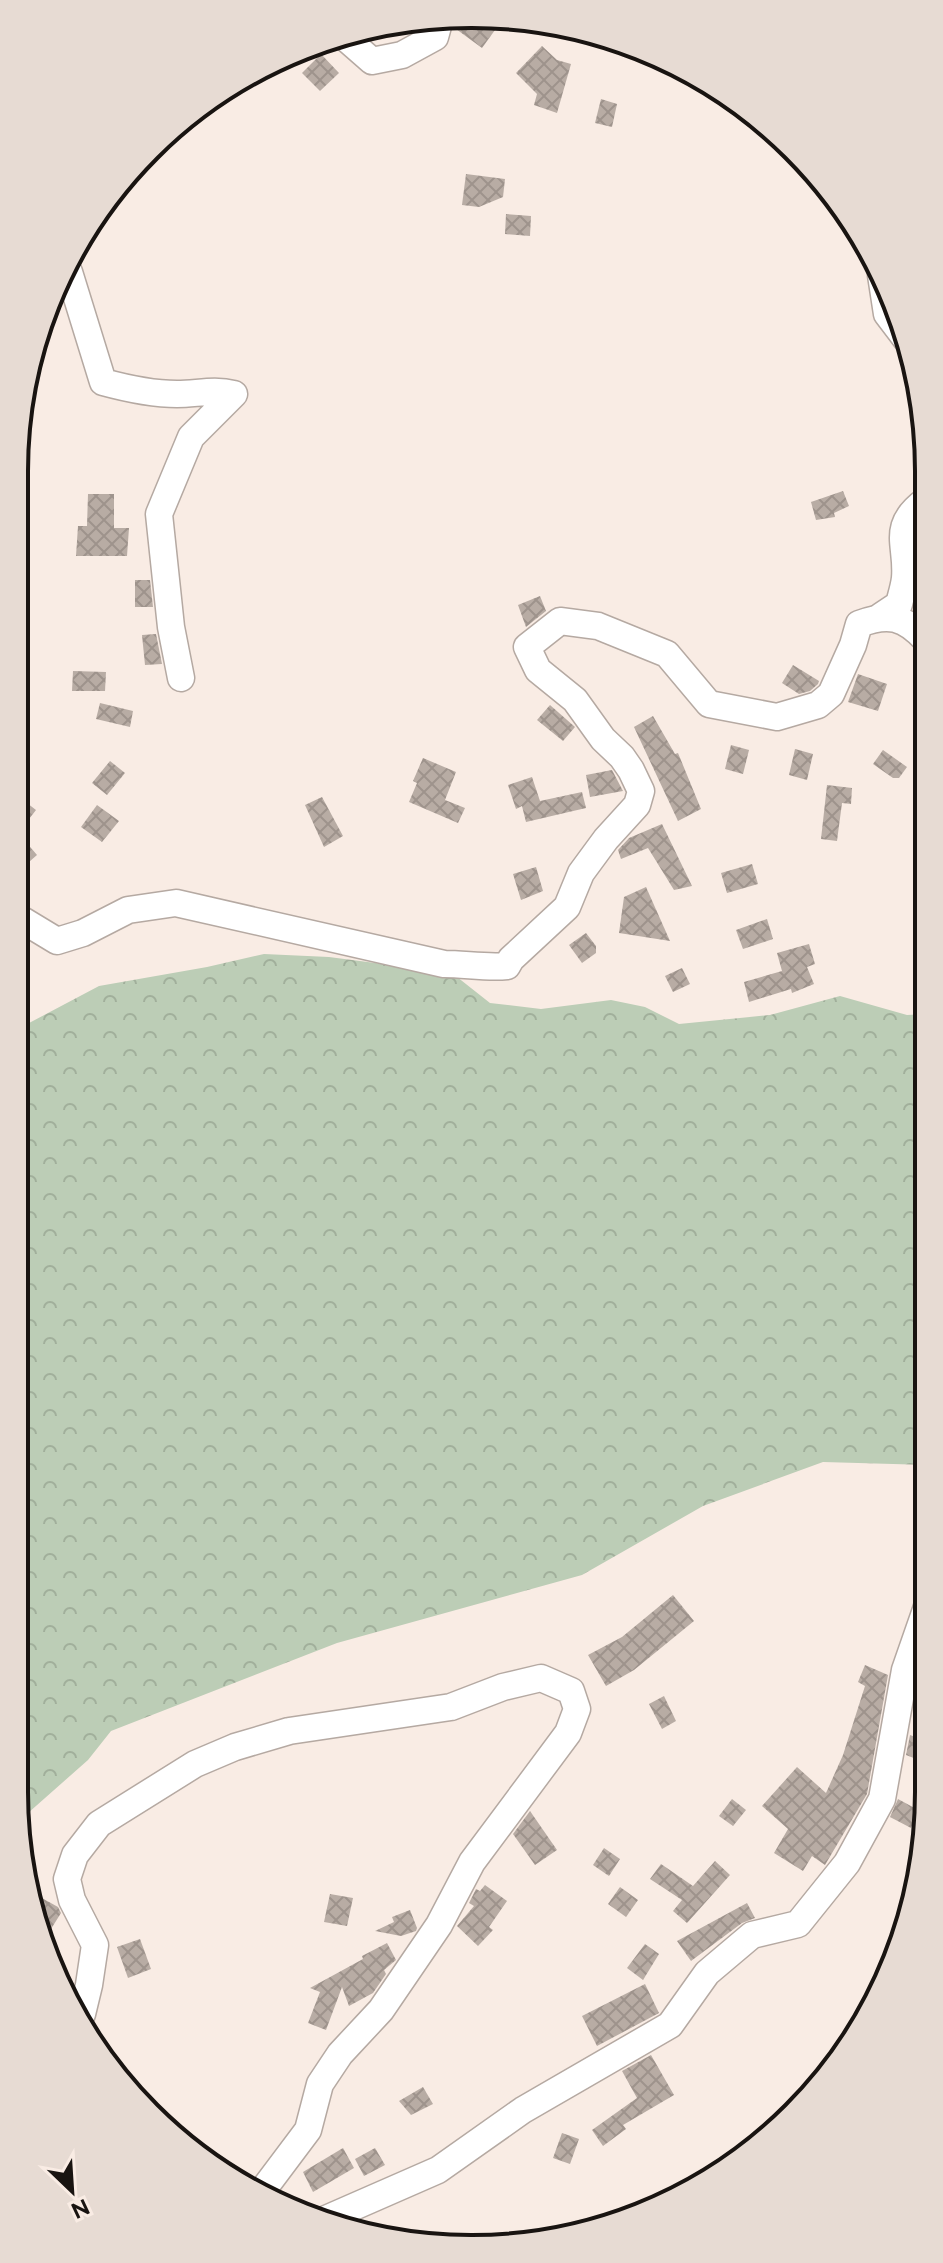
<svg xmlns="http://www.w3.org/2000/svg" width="943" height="2263" viewBox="0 0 943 2263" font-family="Raleway,sans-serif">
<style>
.forest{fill:url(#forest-crowns)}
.building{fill:url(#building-cross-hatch)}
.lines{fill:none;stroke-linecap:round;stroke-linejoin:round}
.street-casing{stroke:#b5a9a2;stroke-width:29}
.street{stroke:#fff;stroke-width:26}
.rim{fill:none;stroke:#191411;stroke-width:4}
</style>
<defs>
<pattern id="forest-crowns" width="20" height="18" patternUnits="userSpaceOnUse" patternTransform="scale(2)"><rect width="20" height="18" fill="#bccdb6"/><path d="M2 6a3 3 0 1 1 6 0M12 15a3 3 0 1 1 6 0" fill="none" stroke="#a1af9b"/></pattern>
<pattern id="building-cross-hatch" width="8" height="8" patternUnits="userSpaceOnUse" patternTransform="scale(2)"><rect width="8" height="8" fill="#b8aca4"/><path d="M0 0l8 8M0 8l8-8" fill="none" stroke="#9e938c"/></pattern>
</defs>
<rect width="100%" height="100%" fill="#f9ece4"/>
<path class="forest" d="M 264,954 L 329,957 L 452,973 L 490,1003 L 541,1009 L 611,1000 L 645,1007 L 679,1024 L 770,1015 L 840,996 L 907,1015 L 927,1014 L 928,1465 L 823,1462 L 703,1506 L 582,1575 L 337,1643 L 111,1731 L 88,1760 L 19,1821 L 14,1791 L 14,1031 L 99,986 L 207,967 Z"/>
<g class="building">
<path d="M 464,18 L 481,20 L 495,30 L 482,48 L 456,29 Z"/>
<path d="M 542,46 L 557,60 L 571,64 L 557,113 L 534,105 L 537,94 L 516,73 Z"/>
<path d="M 321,54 L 339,73 L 320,91 L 302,73 Z"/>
<path d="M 601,99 L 617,104 L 612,127 L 595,123 Z"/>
<path d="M 466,174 L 505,179 L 503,197 L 479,207 L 462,205 Z"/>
<path d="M 506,214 L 531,216 L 530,236 L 505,234 Z"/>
<path d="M 843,491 L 849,506 L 834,513 L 835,517 L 816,520 L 811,502 Z"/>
<path d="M 88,494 L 114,494 L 114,528 L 129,528 L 127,556 L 76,556 L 78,526 L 87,526 Z"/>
<path d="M 135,580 L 150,580 L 153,607 L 135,607 Z"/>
<path d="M 540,596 L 546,611 L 526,627 L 518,605 Z"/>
<path d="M 156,634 L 162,664 L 145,665 L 142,635 Z"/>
<path d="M 793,665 L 819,681 L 818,684 L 810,691 L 799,694 L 782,683 Z"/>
<path d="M 73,671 L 106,672 L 105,691 L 72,691 Z"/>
<path d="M 858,674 L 887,684 L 878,711 L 848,702 Z"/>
<path d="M 100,703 L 133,711 L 130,727 L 96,719 Z"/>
<path d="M 550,705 L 575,727 L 563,741 L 537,720 Z"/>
<path d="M 653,716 L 675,754 L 678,753 L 701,809 L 678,821 L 634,727 Z"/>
<path d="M 731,745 L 749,750 L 743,774 L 725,769 Z"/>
<path d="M 795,749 L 813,754 L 807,780 L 789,775 Z"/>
<path d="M 883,750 L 907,767 L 899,778 L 893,778 L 873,764 Z"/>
<path d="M 423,758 L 456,772 L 445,800 L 465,808 L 458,823 L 409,802 L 417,783 L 413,781 Z"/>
<path d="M 110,761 L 125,773 L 107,795 L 92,783 Z"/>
<path d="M 612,770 L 623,791 L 590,797 L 586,775 Z"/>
<path d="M 532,777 L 540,801 L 582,792 L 586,808 L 526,822 L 522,806 L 516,809 L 508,785 Z"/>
<path d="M 827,785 L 852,788 L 851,804 L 842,803 L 837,841 L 821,839 Z"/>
<path d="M 14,793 L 36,810 L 18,833 L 37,855 L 14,875 Z"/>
<path d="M 322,797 L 343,836 L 324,847 L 305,805 Z"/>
<path d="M 97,805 L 119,821 L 102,842 L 81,827 Z"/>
<path d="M 662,824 L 692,886 L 674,890 L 648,848 L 621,859 L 618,850 L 629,838 Z"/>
<path d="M 752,864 L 758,884 L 727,893 L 721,873 Z"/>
<path d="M 536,867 L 543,891 L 521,900 L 513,874 Z"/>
<path d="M 646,887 L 670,941 L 619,933 L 624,897 Z"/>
<path d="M 767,919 L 773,939 L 743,949 L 736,930 Z"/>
<path d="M 586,933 L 596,946 L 596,953 L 582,963 L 569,945 Z"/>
<path d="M 809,944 L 815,964 L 807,967 L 814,984 L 792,993 L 791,989 L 749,1002 L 744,982 L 782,971 L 777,953 Z"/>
<path d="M 682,968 L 690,984 L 673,992 L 665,976 Z"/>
<path d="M 673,1595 L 694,1621 L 634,1670 L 606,1686 L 588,1655 L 622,1637 Z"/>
<path d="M 865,1665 L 888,1675 L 867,1794 L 825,1865 L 812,1856 L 803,1871 L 774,1853 L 788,1829 L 762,1806 L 797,1767 L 826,1793 L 843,1755 L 865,1686 L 858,1682 Z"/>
<path d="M 664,1696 L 676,1721 L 662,1729 L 649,1704 Z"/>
<path d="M 910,1735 L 929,1742 L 929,1764 L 906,1755 Z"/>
<path d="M 732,1799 L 746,1810 L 733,1826 L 719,1816 Z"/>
<path d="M 898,1799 L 920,1811 L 911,1828 L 890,1817 Z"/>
<path d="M 530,1811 L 557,1850 L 535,1865 L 513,1834 Z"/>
<path d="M 604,1848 L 620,1859 L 609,1876 L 593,1865 Z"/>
<path d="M 715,1861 L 730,1875 L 687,1923 L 673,1911 L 682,1900 L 650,1879 L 661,1864 L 693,1886 Z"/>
<path d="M 485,1885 L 507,1901 L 489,1927 L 493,1930 L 478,1946 L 457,1926 L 474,1906 L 469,1903 L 476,1889 L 480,1891 Z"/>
<path d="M 620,1887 L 638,1900 L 626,1917 L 608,1904 Z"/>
<path d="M 31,1892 L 58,1907 L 61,1913 L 51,1929 L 35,1920 Z"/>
<path d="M 330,1894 L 353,1898 L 347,1926 L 324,1922 Z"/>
<path d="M 747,1903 L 755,1918 L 742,1923 L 691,1961 L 677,1941 Z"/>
<path d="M 410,1910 L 417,1928 L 416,1931 L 401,1936 L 375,1931 L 394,1922 L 392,1917 Z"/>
<path d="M 140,1939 L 151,1969 L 128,1978 L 117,1947 Z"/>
<path d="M 387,1943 L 396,1960 L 384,1970 L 386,1974 L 373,1993 L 349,2006 L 342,1987 L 326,2030 L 308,2023 L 320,1992 L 310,1988 L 363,1959 L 362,1956 Z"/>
<path d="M 645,1944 L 659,1954 L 643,1980 L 627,1968 Z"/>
<path d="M 645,1984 L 659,2013 L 597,2046 L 582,2016 Z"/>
<path d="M 651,2055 L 674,2095 L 623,2125 L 626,2129 L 603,2146 L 592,2130 L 637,2098 L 622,2071 Z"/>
<path d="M 423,2087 L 433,2104 L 411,2115 L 399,2101 Z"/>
<path d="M 562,2133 L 579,2139 L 570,2164 L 553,2158 Z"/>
<path d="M 343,2148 L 354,2168 L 313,2192 L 303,2172 Z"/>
<path d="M 375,2148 L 385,2165 L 364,2176 L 355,2159 Z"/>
</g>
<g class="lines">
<defs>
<g id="street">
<path d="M 348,40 L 372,61 L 402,55 L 435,37 L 441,15"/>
<path d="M 69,272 L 103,382 C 125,388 155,394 177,394 C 197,394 214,389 234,394 L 191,437 L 159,514 L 171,627 L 181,678"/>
<path d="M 881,275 L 887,314 L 906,339"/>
<path d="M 881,616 L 899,604 C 901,596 904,587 905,578 C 908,544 890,527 925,501"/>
<path d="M 14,915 L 57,941 L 83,933 L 128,910 L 176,903 L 444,964 C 465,964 486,968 507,966 L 511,959 L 567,907 L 581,873 L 606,839 L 637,805 L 641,791 L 631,770 L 622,757 L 603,739 L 575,700 L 538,670 L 527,647 L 560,621 L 598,626 L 667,654 L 709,704 L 777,717 L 818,705 L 831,694 L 853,645 L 859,624 C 888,613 904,616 926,640"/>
<path d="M 82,2014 L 89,1985 L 95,1945 L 72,1900 L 67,1879 L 75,1855 L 99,1824 L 195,1764 L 235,1747 L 289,1731 L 451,1707 L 503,1687 L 541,1678 L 571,1691 L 577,1709 L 568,1733 L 472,1862 L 439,1925 L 381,2010 L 340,2054 L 320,2084 L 308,2130 L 260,2194"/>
<path d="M 326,2219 L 438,2170 L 523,2110 L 670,2025 L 707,1973 L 752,1935 L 798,1924 L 847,1863 L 882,1799 L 905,1670 L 928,1604"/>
</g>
</defs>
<use href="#street" class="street-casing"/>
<use href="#street" class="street"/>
</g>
<path d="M0 0H943V2263H0ZM471 28H472A443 443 0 0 1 915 471V1792A443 443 0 0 1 472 2235H471A443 443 0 0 1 28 1792V471A443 443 0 0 1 471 28Z" fill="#e7dbd3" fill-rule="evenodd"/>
<path class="rim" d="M471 28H472A443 443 0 0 1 915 471V1792A443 443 0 0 1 472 2235H471A443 443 0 0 1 28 1792V471A443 443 0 0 1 471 28Z"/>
<g transform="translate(72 2191) rotate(155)" stroke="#f9ece4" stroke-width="6" paint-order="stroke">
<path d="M0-6L14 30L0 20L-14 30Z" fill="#191411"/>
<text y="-12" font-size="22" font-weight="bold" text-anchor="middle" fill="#191411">N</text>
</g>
</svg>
